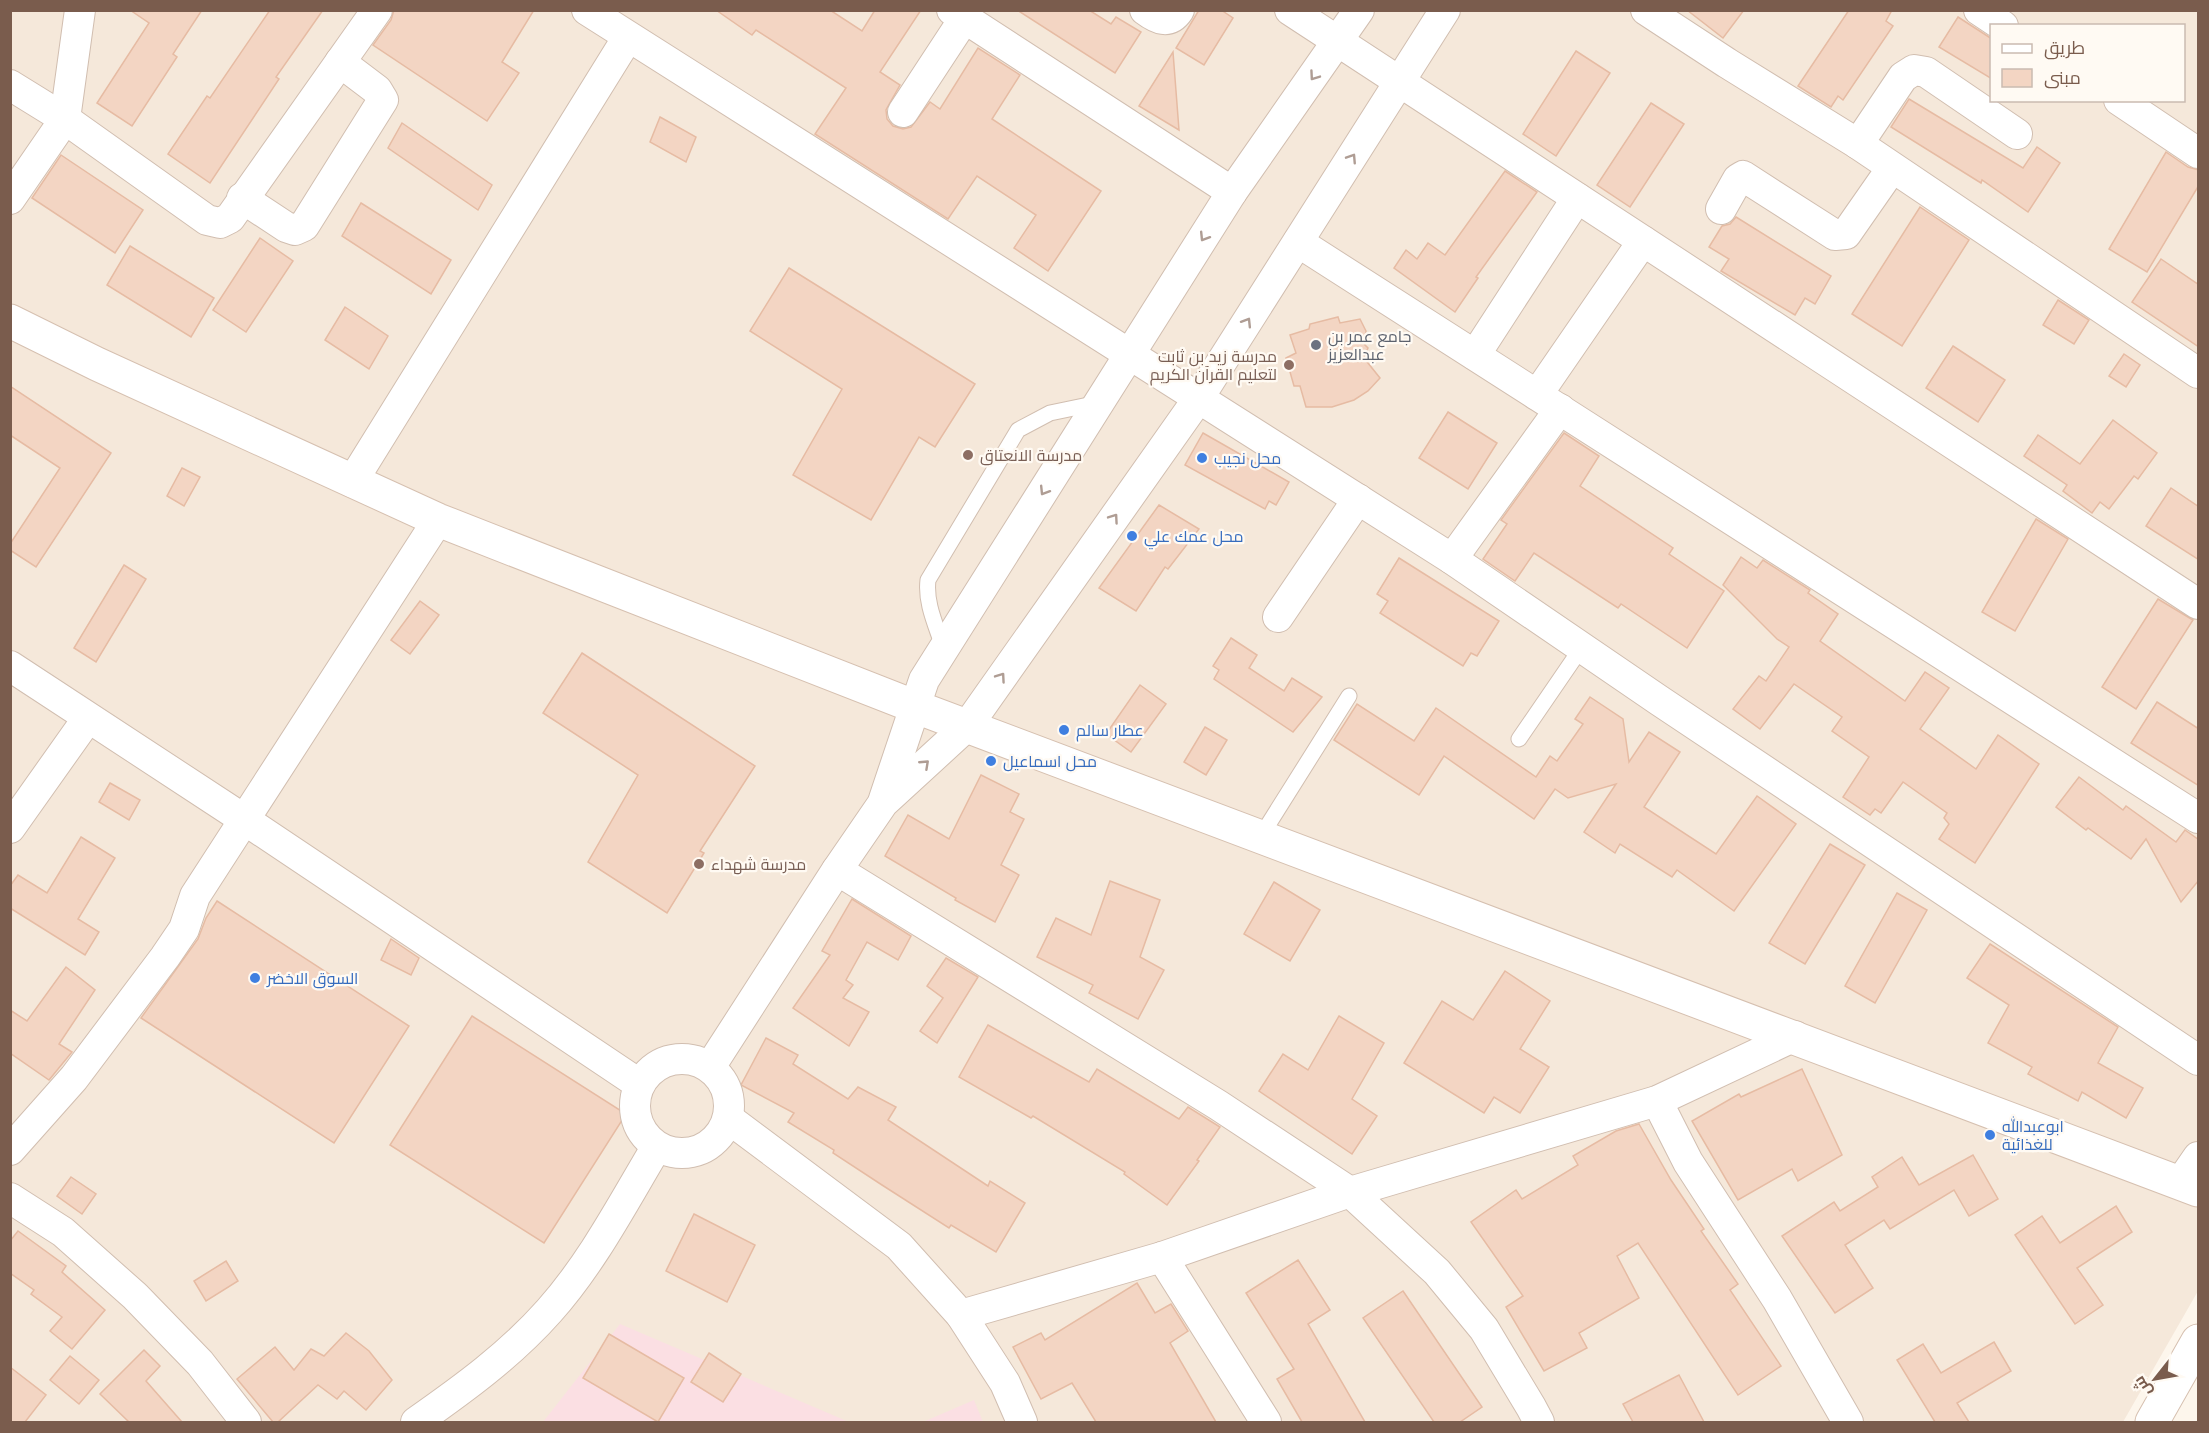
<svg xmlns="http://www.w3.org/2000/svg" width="2209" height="1433" viewBox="0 0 2209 1433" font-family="Helvetica,Cairo,sans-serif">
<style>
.residential{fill:#f5e8da;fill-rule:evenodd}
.medical{fill:#fbdfe3}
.building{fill:#f3d5c3;stroke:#e6bba3;stroke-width:1.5}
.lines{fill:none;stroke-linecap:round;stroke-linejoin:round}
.lane-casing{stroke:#d1beb0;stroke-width:17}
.street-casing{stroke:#d1beb0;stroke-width:32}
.secondary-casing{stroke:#d6c0b0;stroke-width:35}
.lane{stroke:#fff;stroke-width:15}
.street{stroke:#fff;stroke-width:30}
.secondary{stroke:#fff;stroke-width:33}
.oneway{stroke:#af9d94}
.worship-dot{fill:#6b7280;stroke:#fffaf3;stroke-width:2}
.education-dot{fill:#8d6e63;stroke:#fffaf3;stroke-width:2}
.shop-dot{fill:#3f7fe0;stroke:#fffaf3;stroke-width:2}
.labels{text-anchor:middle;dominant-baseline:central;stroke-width:4.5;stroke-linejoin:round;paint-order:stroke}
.worship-label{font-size:16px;fill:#5b616d;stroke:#fffaf3;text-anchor:start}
.education-label{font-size:16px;fill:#785e54;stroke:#fffaf3;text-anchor:start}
.shop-label{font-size:16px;fill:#366cbe;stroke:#fffaf3;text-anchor:start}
</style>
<rect width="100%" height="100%" fill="#fdf6ec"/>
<path class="residential" d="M 10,11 L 2198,11 L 2198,1291 L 2123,1422 L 11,1422 ZM 1992,26 L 2184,26 L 2184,100 L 1992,100 Z"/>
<g class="medical">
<path d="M 620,1324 L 849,1422 L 543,1422 Z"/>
<path d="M 974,1400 L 983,1422 L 923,1422 Z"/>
</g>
<g class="building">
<path d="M 130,10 L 202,10 L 173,54 L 177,57 L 132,126 L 97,103 L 149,23 Z"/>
<path d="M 270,10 L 323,10 L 276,77 L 279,79 L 210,183 L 168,154 L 207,96 L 210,98 Z"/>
<path d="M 394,10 L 534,10 L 502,62 L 519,73 L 487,121 L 373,45 L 391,20 Z"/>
<path d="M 716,10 L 830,10 L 862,31 L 875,10 L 921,10 L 880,72 L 900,85 L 886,110 L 887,119 L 893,126 L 903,129 L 911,127 L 930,102 L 940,109 L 978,48 L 1020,75 L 992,119 L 1101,191 L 1048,271 L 1014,248 L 1036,215 L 977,176 L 948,219 L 815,134 L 846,88 L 756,30 L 752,35 Z"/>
<path d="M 1017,10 L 1089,10 L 1111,24 L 1116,17 L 1141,32 L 1115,73 Z"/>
<path d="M 1199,10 L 1221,10 L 1233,18 L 1204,65 L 1176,48 Z"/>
<path d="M 1687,10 L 1744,10 L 1723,38 Z"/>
<path d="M 1849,10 L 1892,10 L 1886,21 L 1893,26 L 1843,100 L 1838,96 L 1831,107 L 1798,86 Z"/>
<path d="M 1958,17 L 1992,39 L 1992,79 L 1939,47 Z"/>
<path d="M 1576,51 L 1610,73 L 1556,156 L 1523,134 Z"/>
<path d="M 1173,52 L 1179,130 L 1139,106 Z"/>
<path d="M 1909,99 L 2023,168 L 2037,147 L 2060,163 L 2028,212 L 1982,180 L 1981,183 L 1891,127 Z"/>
<path d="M 1651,103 L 1684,124 L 1630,207 L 1597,185 Z"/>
<path d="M 660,117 L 696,137 L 686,162 L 650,142 Z"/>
<path d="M 402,123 L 492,185 L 478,210 L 388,148 Z"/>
<path d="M 2166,152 L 2188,167 L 2199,170 L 2199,185 L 2147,272 L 2109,249 Z"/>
<path d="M 61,155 L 143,210 L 115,253 L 32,198 Z"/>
<path d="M 1505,171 L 1537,192 L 1476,277 L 1478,278 L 1455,312 L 1394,268 L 1406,250 L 1417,259 L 1428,243 L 1445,255 Z"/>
<path d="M 361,203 L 451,260 L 431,294 L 342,236 Z"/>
<path d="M 1920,207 L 1969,240 L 1902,346 L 1852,314 Z"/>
<path d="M 1736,217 L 1831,276 L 1815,304 L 1805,298 L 1795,315 L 1721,271 L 1729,259 L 1709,247 L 1722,226 L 1730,224 Z"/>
<path d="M 260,238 L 293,261 L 246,332 L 213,310 Z"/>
<path d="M 130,246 L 214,298 L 191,337 L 107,285 Z"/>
<path d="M 2161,259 L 2199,285 L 2199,347 L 2132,302 Z"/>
<path d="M 789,268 L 975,384 L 935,447 L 919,437 L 871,520 L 793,475 L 842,389 L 750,331 Z"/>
<path d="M 2058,300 L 2089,320 L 2074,344 L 2043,325 Z"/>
<path d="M 345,307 L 388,336 L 369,369 L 325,340 Z"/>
<path d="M 1338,317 L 1340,323 L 1360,319 L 1366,331 L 1364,344 L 1368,348 L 1364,358 L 1380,378 L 1368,391 L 1354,400 L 1332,407 L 1306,407 L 1300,386 L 1294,386 L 1286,358 L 1296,353 L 1290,335 L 1309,329 L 1310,324 Z"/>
<path d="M 1953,346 L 2005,380 L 1978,422 L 1926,388 Z"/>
<path d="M 2124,354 L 2140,365 L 2126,387 L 2109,376 Z"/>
<path d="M 10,386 L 111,453 L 36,567 L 10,550 L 10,544 L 60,468 L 10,435 Z"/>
<path d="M 1448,412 L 1497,443 L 1468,489 L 1419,458 Z"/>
<path d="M 2113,420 L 2157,453 L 2138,479 L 2134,476 L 2109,509 L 2100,502 L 2092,513 L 2063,491 L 2067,485 L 2024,456 L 2038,435 L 2080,464 Z"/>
<path d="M 1203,433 L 1289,482 L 1276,505 L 1269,501 L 1265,509 L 1185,465 Z"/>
<path d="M 1564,433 L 1599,456 L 1580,486 L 1673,548 L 1669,554 L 1724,591 L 1687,648 L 1621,604 L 1618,608 L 1534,553 L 1515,581 L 1483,559 L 1507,524 L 1501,520 Z"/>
<path d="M 182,468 L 200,477 L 184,506 L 167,496 Z"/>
<path d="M 2171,488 L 2199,507 L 2199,560 L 2146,526 Z"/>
<path d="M 1159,505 L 1199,529 L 1168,569 L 1165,567 L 1136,611 L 1099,588 Z"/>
<path d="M 2036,519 L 2068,539 L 2015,631 L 1982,612 Z"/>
<path d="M 1741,557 L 1757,568 L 1763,560 L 1810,590 L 1808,593 L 1838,614 L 1820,641 L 1905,701 L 1925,672 L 1949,688 L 1920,729 L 1976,769 L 1998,735 L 2039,764 L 1975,863 L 1939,839 L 1949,824 L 1944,818 L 1947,813 L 1903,782 L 1881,813 L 1875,809 L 1870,815 L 1843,797 L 1869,757 L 1832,731 L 1842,717 L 1794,684 L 1760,729 L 1733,709 L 1759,676 L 1766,681 L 1789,647 L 1777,639 L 1723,585 Z"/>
<path d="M 1399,558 L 1499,621 L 1477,656 L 1471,653 L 1463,666 L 1380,613 L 1388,601 L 1377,594 Z"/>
<path d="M 124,565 L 146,579 L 96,662 L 74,648 Z"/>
<path d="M 2158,599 L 2193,620 L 2136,709 L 2102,687 Z"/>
<path d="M 420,601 L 439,615 L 410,654 L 391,640 Z"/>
<path d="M 1231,638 L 1257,655 L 1249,668 L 1284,691 L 1292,678 L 1322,697 L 1293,732 L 1214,679 L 1219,670 L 1213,666 Z"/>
<path d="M 582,653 L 755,766 L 700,851 L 704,853 L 667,913 L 588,862 L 638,775 L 543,713 Z"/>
<path d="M 1140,685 L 1166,704 L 1131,752 L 1106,734 Z"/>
<path d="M 1590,697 L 1623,719 L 1629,762 L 1649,732 L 1680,752 L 1644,807 L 1716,854 L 1757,796 L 1796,824 L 1734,911 L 1677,870 L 1672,877 L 1620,844 L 1615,853 L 1584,832 L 1616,784 L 1568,798 L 1555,789 L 1534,819 L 1444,756 L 1419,795 L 1334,740 L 1357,704 L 1414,741 L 1436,708 L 1536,777 L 1550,756 L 1557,761 L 1583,724 L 1575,719 Z"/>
<path d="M 2157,702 L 2199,729 L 2199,786 L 2131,743 Z"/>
<path d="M 1205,727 L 1227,740 L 1206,775 L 1184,762 Z"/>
<path d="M 981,775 L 1019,794 L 1010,812 L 1024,819 L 1001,865 L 1019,875 L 995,922 L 955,900 L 956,898 L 885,856 L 908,815 L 949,839 Z"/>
<path d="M 2079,777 L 2123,810 L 2126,806 L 2176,842 L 2185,830 L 2199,840 L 2199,880 L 2181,902 L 2146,839 L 2131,859 L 2088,828 L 2086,830 L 2056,807 Z"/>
<path d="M 110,783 L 140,800 L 129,820 L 99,802 Z"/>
<path d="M 81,837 L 115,858 L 78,919 L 99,932 L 85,955 L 10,908 L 10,886 L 18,875 L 47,893 Z"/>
<path d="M 1830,844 L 1865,865 L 1805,964 L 1769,943 Z"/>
<path d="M 1110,881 L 1160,900 L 1140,957 L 1164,970 L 1138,1019 L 1089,993 L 1093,985 L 1037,957 L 1056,918 L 1091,935 Z"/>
<path d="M 1274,882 L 1320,910 L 1290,961 L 1244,934 Z"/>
<path d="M 1897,893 L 1927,910 L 1875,1003 L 1845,986 Z"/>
<path d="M 852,899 L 911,936 L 898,960 L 867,942 L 846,980 L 853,985 L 843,998 L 869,1012 L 849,1046 L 793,1008 L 830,955 L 822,951 Z"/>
<path d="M 217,901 L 409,1026 L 334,1143 L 141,1018 L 198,939 L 206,918 Z"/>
<path d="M 391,939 L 419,958 L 411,975 L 381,960 Z"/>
<path d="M 1990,944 L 2118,1027 L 2098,1063 L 2143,1088 L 2126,1118 L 2082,1092 L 2078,1101 L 2028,1074 L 2032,1067 L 1988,1043 L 2009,1005 L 1967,978 Z"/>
<path d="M 946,958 L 978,977 L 937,1043 L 920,1031 L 943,998 L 927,986 Z"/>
<path d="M 66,967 L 95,990 L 59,1044 L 72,1052 L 49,1080 L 10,1053 L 10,1010 L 27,1021 Z"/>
<path d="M 1505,971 L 1550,1001 L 1520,1049 L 1549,1067 L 1520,1113 L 1494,1097 L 1484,1113 L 1404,1063 L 1442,1001 L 1473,1020 Z"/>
<path d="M 472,1016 L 626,1114 L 544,1243 L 390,1145 Z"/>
<path d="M 1339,1016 L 1384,1043 L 1352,1099 L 1377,1116 L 1352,1154 L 1259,1091 L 1283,1054 L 1308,1070 Z"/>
<path d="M 988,1025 L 1089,1082 L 1097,1069 L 1179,1119 L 1188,1107 L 1220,1127 L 1197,1160 L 1199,1161 L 1167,1205 L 1124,1174 L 1125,1172 L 1033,1116 L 1031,1118 L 959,1077 Z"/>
<path d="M 766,1038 L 798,1055 L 793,1064 L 848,1099 L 858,1087 L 896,1107 L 888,1120 L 988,1186 L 990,1181 L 1025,1203 L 996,1252 L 951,1225 L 949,1228 L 882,1185 L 833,1153 L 834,1150 L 788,1122 L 794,1113 L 741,1085 Z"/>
<path d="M 1802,1069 L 1842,1155 L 1798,1181 L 1792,1169 L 1738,1200 L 1692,1121 L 1739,1094 L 1741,1097 Z"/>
<path d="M 1639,1124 L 1671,1180 L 1704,1229 L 1701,1231 L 1738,1284 L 1730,1290 L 1781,1366 L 1738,1395 L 1638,1243 L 1617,1256 L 1639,1298 L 1579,1333 L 1587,1348 L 1544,1371 L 1506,1307 L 1523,1296 L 1471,1222 L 1516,1190 L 1522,1199 L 1578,1165 L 1573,1156 L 1616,1131 Z"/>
<path d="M 1973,1155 L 1998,1199 L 1969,1216 L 1954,1190 L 1890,1229 L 1884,1220 L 1845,1245 L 1873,1288 L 1835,1313 L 1782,1236 L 1834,1202 L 1840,1211 L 1878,1187 L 1872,1177 L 1902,1157 L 1919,1185 Z"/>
<path d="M 71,1177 L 96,1194 L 82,1214 L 57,1196 Z"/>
<path d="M 2116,1206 L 2132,1232 L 2077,1268 L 2103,1305 L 2075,1324 L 2015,1235 L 2042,1216 L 2060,1243 Z"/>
<path d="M 694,1214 L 755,1245 L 727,1302 L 666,1271 Z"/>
<path d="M 18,1231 L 66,1266 L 62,1272 L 105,1310 L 72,1349 L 50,1331 L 62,1317 L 31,1294 L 34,1290 L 10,1273 L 10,1241 Z"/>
<path d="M 1298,1260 L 1330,1310 L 1308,1324 L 1365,1422 L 1302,1422 L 1277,1379 L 1294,1369 L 1246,1293 Z"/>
<path d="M 226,1261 L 238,1281 L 206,1301 L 194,1281 Z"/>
<path d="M 1137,1283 L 1155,1313 L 1171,1304 L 1188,1331 L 1170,1343 L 1216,1422 L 1096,1422 L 1072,1383 L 1041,1399 L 1013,1347 L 1041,1333 L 1045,1340 Z"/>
<path d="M 1403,1291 L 1482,1407 L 1460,1422 L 1434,1422 L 1363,1318 Z"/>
<path d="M 346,1333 L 369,1351 L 392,1380 L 366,1410 L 344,1391 L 337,1399 L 318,1385 L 278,1422 L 273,1422 L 237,1379 L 275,1347 L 294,1370 L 311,1349 L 324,1356 Z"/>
<path d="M 609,1334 L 684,1378 L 658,1422 L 583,1378 Z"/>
<path d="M 1994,1342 L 2011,1371 L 1957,1403 L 1969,1422 L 1935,1422 L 1897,1360 L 1923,1344 L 1941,1373 Z"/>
<path d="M 144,1350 L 160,1366 L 146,1381 L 182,1422 L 129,1422 L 100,1394 Z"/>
<path d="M 709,1353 L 741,1374 L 723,1402 L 691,1382 Z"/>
<path d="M 70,1356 L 99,1380 L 79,1404 L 50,1380 Z"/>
<path d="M 10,1367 L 46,1395 L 25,1422 L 10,1422 Z"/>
<path d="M 1679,1375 L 1704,1422 L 1633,1422 L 1623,1404 Z"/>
</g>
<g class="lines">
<defs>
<g id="lane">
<path d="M 944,650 C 937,627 925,604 928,580 L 1018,430 L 1050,413 L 1098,403"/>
<path d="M 1519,739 L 1582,647"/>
<path d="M 1261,836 L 1349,696"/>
</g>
<g id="street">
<path d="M 587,10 L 1452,559 L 1660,701 L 2198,1060"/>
<path d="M 952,10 L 1232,192"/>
<path d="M 1145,10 C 1157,19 1169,25 1179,10"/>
<path d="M 1290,10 L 2198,604"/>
<path d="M 1646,10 L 1727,63 L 1858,144 L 2198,373"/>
<path d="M 1979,10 L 2003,26"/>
<path d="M 10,85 L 65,119 L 207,220 L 220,223 L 230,218 L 377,10"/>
<path d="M 2119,100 L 2198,153"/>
<path d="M 903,112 L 964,19"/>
<path d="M 1858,144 L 1903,77 L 1914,70 L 1926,72 L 2017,134"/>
<path d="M 242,198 L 286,227 L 295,230 L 304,226 L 383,100 L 377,90 L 340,62"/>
<path d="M 10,199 L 65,119 L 80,10"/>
<path d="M 1721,209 L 1738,179 L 1743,176 L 1835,235 L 1846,234 L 1892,168"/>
<path d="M 1298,242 L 2198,818"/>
<path d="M 1475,355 L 1577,198"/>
<path d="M 1537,395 L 1643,241"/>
<path d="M 352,482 L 628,37"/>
<path d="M 1452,559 L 1560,409"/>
<path d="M 1278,617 L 1358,499"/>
<path d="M 10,666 L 245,820 L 639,1084"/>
<path d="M 884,799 L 924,680 L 1232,192 L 1359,10"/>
<path d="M 10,828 L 88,718"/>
<path d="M 837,870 L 1218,1105 L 1350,1192 L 1437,1272 L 1484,1329 L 1531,1407 L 1539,1422"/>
<circle cx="682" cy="1106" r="47"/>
<path d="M 710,1067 L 837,870 L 883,803 L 968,725 L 1198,399 L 1445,10"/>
<path d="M 1657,1101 L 1688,1162 L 1777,1299 L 1848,1422"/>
<path d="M 729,1119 L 899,1246 L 961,1315 L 1005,1383 L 1022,1422"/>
<path d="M 10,1150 L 74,1078 L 165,957 L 184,929 L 195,896 L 438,520"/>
<path d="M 2180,1183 L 2198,1157"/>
<path d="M 10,1198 L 63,1232 L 135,1296 L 200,1363 L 246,1422"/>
<path d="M 1162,1257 L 1266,1422"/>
<path d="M 961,1315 L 1162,1257 L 1350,1192 L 1657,1101 L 1795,1036"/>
<path d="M 416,1422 C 463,1389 510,1355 549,1311 C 592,1263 623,1203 656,1148"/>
</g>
<g id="secondary">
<path d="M 10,321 L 97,364 L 438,520 L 916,707 L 2198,1190"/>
<path d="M 2152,1422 L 2198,1341"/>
</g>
</defs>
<use href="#lane" class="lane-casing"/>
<use href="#street" class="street-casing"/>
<use href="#secondary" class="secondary-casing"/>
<use href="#lane" class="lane"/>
<use href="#street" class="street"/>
<use href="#secondary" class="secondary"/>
</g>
<defs><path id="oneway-chevron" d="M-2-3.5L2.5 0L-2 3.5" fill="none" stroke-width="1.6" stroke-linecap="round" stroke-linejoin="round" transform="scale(1.5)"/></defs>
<g class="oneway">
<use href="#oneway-chevron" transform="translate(1314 76) rotate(125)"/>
<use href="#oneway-chevron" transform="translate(1352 158) rotate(-57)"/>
<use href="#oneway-chevron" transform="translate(1204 237) rotate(122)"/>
<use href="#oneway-chevron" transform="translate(1247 322) rotate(-58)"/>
<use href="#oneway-chevron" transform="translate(1044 491) rotate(122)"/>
<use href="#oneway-chevron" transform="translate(1114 518) rotate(-55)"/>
<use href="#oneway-chevron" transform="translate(1001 677) rotate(-55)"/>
<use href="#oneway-chevron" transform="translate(925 764) rotate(-43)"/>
</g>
<circle class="worship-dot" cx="1316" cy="345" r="6"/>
<g class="education-dot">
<circle cx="1289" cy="365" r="6"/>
<circle cx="968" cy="455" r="6"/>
<circle cx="699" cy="864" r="6"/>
</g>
<g class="shop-dot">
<circle cx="1202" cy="458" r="6"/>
<circle cx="1132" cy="536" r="6"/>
<circle cx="1064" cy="730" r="6"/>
<circle cx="991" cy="761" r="6"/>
<circle cx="255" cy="978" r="6"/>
<circle cx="1990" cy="1135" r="6"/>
</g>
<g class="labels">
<g class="worship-label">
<text x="1328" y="336">جامع عمر بن<tspan x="1328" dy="18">عبدالعزيز</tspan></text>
</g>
<g class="education-label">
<text x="1277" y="356" text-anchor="end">مدرسة زيد بن ثابت<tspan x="1277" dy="18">لتعليم القرآن الكريم</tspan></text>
<text x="980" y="455">مدرسة الانعتاق</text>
<text x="711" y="864">مدرسة شهداء</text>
</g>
<g class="shop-label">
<text x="1214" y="458">محل نجيب</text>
<text x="1144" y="536">محل عمك علي</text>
<text x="1076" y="730">عطار سالم</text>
<text x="1003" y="761">محل اسماعيل</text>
<text x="267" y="978">السوق الاخضر</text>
<text x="2002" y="1126">ابوعبدالله<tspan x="2002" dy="18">للغذائية</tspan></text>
</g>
</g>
<rect width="2209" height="1433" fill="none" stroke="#7a5c4d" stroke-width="24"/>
<rect x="1990" y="24" width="195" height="78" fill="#fffaf3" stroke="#cabbb1" stroke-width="1.5"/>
<rect x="2002" y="44" width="30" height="9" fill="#ffffff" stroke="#cabbb1" stroke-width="1.5"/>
<text x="2044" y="54" font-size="18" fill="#7a5c4d">طريق</text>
<rect x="2002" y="69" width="30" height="18" fill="#f3d5c3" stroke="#cabbb1" stroke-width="1.5"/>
<text x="2044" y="84" font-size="18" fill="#7a5c4d">مبنى</text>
<g transform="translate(2155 1379) rotate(239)" stroke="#fffaf3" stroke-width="4.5" paint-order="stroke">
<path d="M0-4.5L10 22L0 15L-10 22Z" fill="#7a5c4d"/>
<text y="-9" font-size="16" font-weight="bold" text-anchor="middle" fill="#7a5c4d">ش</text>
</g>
</svg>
